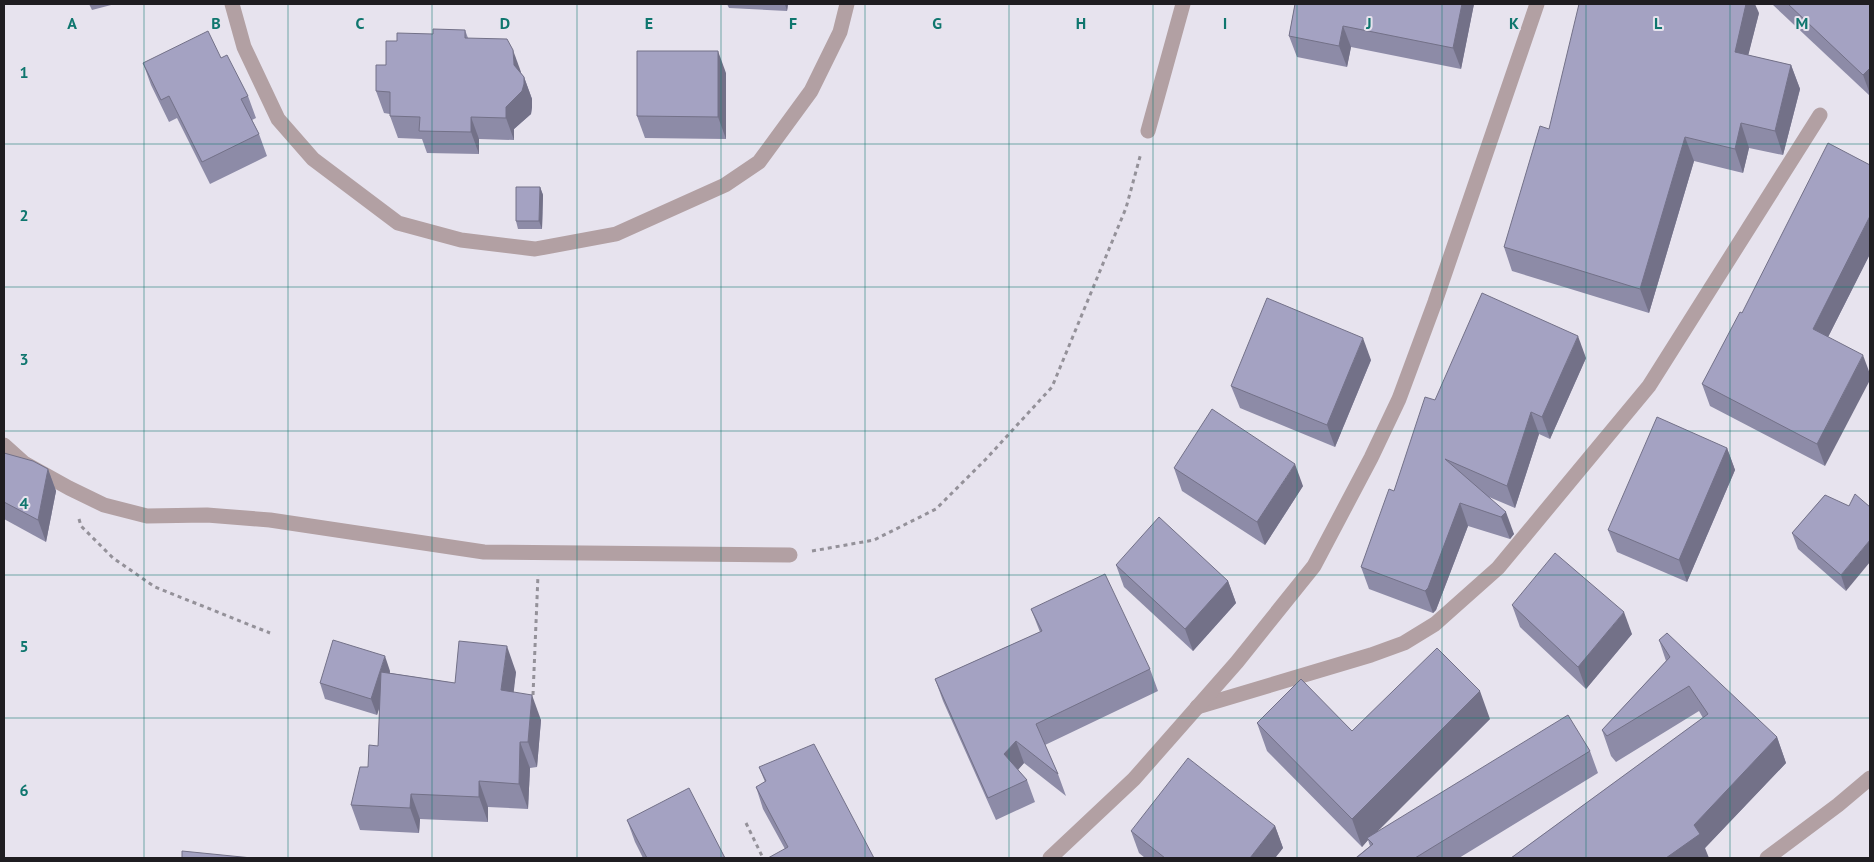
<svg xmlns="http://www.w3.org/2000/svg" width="1874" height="862" viewBox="0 0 1874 862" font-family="'PT Sans',sans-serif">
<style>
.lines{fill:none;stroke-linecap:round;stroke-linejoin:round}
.path{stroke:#949199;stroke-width:3;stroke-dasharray:4 4;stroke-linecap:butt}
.minor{stroke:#b2a0a3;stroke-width:15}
.wall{fill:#8d8ba7}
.shaded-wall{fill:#737188}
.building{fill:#a4a2c2;stroke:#737188}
.grid{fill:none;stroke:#0f766e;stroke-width:1;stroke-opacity:0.55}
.grid-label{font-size:16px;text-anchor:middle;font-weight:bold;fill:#0f766e;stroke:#e7e3ee;stroke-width:4;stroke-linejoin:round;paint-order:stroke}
</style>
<rect width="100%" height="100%" fill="#e7e3ee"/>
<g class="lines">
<g class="path">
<path d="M 79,519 L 81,526 L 113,558 L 155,587 L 270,633"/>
<path d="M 812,551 L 874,540 L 936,509 L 986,459 L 1052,387 L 1126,208 L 1141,153"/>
<path d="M 533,695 L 538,575"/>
<path d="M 746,823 L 763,858"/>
</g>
<g class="minor">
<path d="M 232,4 L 244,47 L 278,119 L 313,159 L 398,223 L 461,240 L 535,249 L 616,234 L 725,185 L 759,162 L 811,91 L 840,32 L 847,4"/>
<path d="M 1148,131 L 1183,4"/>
<path d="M 4,445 L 24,463 L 69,488 L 104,505 L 147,516 L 207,515 L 270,520 L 484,552 L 790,555"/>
<path d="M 1197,707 L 1371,655 L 1404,643 L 1435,624 L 1498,568 L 1649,386 L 1820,115"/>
<path d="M 1050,858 L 1134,779 L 1237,662 L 1314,566 L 1371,458 L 1399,399 L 1435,302 L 1537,4"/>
<path d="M 1767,858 L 1838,805 L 1870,778"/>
</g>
</g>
<g class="wall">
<path d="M 89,4 L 115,4 L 92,10 Z"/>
<path d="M 727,4 L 788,4 L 787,11 L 729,8 Z"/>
<path d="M 1295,4 L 1474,4 L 1461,69 L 1351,47 L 1347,67 L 1297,57 L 1289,36 Z"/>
<path d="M 1772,4 L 1870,4 L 1870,96 Z"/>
<path d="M 1759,13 L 1748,55 L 1791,65 L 1800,89 L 1783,155 L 1749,148 L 1743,173 L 1694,161 L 1649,313 L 1512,271 L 1504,247 L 1549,129 Z"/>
<path d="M 465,30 L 468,38 L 521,72 L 521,73 L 524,77 L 532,99 L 532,107 L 531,114 L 514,129 L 514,140 L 479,139 L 479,154 L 427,153 L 422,139 L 398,138 L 390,116 L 390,114 L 384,113 L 376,91 L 386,65 L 397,41 L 433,34 Z"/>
<path d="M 221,58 L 248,96 L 256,118 L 252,120 L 259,134 L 267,156 L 210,184 L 177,118 L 169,122 L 151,85 L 143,63 Z"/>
<path d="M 726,73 L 726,139 L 645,138 L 637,116 Z"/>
<path d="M 1870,165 L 1870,254 L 1828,337 L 1825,466 L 1710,406 L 1702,384 L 1742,313 Z"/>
<path d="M 540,187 L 543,195 L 542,229 L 518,229 L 516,221 Z"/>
<path d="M 1586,358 L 1550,439 L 1539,434 L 1515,508 L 1489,497 L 1514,534 L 1510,539 L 1468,526 L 1436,610 L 1433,613 L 1369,589 L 1361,567 L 1435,400 Z"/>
<path d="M 1371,360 L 1335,447 L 1240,408 L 1231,386 Z"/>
<path d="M 1727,448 L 1735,470 L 1687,582 L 1617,552 L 1608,530 Z"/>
<path d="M 4,453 L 48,469 L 56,491 L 46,542 L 4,519 Z"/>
<path d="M 1174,468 L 1303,486 L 1265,545 L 1182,491 Z"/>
<path d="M 1825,495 L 1846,591 L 1798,549 L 1792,533 Z"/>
<path d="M 1116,565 L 1228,581 L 1236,603 L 1193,651 L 1124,587 Z"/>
<path d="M 1512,605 L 1632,634 L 1586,689 L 1520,627 Z"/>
<path d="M 1031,609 L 1150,669 L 1158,691 L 1045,745 L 1058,774 L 1066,796 L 1024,763 L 1018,770 L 1027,780 L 1035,802 L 996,820 L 943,701 L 935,679 L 1040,632 Z"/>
<path d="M 1659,640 L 1777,737 L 1786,763 L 1705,848 L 1511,858 L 1703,718 L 1699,711 L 1616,762 L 1611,756 L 1602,730 L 1666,661 Z"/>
<path d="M 390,671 L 390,673 L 455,683 L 516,672 L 513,692 L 541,720 L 537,767 L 530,768 L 528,809 L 488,807 L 488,822 L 420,819 L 419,833 L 360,830 L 351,805 L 378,746 L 380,706 L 377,715 L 325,699 L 320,683 Z"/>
<path d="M 1490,719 L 1374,834 L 1590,751 L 1598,773 L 1459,858 L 1355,858 L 1370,846 L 1368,840 L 1362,847 L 1267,751 L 1257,723 L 1352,731 Z"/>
<path d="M 759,767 L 874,858 L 785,849 L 763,809 L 756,787 L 765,782 Z"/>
<path d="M 627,820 L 725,858 L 643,858 L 635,842 Z"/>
<path d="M 1275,826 L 1283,848 L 1275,858 L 1145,858 L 1139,853 L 1131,831 Z"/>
</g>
<g class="shaded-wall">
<path d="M 785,4 L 788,4 L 787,11 Z"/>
<path d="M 1462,4 L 1474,4 L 1461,69 L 1453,48 Z"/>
<path d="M 1740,4 L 1755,4 L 1759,13 L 1743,76 L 1735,52 Z"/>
<path d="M 1343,26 L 1351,47 L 1347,67 L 1339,46 Z"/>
<path d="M 513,50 L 521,72 L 522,87 L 514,65 Z"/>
<path d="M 718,51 L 726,73 L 726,139 L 718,117 Z"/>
<path d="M 1791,65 L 1800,89 L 1783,155 L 1775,131 Z"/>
<path d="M 1870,68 L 1870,94 L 1863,75 Z"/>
<path d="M 524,77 L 532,99 L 532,107 L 531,114 L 514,129 L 514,140 L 506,118 L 506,107 Z"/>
<path d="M 471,117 L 479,139 L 479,154 L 471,132 Z"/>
<path d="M 1741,123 L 1749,148 L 1743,173 L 1735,149 Z"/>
<path d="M 1685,137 L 1694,161 L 1649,313 L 1640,289 Z"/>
<path d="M 540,187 L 543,195 L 542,229 L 539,221 Z"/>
<path d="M 1870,216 L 1870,254 L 1821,351 L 1813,329 Z"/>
<path d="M 1578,336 L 1586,358 L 1550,439 L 1542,417 Z"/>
<path d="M 1363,338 L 1371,360 L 1335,447 L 1327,425 Z"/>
<path d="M 1863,355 L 1870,374 L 1870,380 L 1825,466 L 1817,444 Z"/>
<path d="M 1531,412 L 1539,434 L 1515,508 L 1507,486 Z"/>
<path d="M 1727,448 L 1735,470 L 1687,582 L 1679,560 Z"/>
<path d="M 1295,464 L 1303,486 L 1265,545 L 1257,522 Z"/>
<path d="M 48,469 L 56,491 L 46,542 L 38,520 Z"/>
<path d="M 1460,503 L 1468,526 L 1436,610 L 1433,613 L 1425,591 Z"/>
<path d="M 1506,512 L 1514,534 L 1510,539 L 1501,517 Z"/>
<path d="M 1870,540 L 1870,562 L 1846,591 L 1841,575 Z"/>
<path d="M 1228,581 L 1236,603 L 1193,651 L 1185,629 Z"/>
<path d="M 1624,612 L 1632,634 L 1586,689 L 1578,667 Z"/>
<path d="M 507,646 L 516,672 L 511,716 L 501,690 Z"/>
<path d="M 385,656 L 390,671 L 377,715 L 371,699 Z"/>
<path d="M 1480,691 L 1490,719 L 1369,840 L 1367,838 L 1368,840 L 1362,847 L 1352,819 Z"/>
<path d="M 532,695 L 541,720 L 537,767 L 528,742 Z"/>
<path d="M 1777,737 L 1786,763 L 1705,848 L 1709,858 L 1666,858 L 1694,825 Z"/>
<path d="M 1016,741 L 1024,763 L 1012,776 L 1004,754 Z"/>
<path d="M 520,742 L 530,768 L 528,809 L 519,784 Z"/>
<path d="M 479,781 L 488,807 L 488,822 L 479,797 Z"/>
<path d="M 411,794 L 420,819 L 419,833 L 410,808 Z"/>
<path d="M 1275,826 L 1283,848 L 1275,858 L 1250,858 Z"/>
</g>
<g class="building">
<path d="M 1295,4 L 1462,4 L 1453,48 L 1343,26 L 1339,46 L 1289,36 Z"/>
<path d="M 1579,4 L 1746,4 L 1735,52 L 1791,65 L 1775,131 L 1741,123 L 1735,149 L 1685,137 L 1640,289 L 1504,247 L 1540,126 L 1549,129 Z"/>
<path d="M 1788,4 L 1870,4 L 1870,68 L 1863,75 Z"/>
<path d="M 433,29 L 465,30 L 465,38 L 507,39 L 513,50 L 514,65 L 524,77 L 524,84 L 522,91 L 506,107 L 506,118 L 471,117 L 471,132 L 419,131 L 420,117 L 390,116 L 390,92 L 376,91 L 376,65 L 386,65 L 386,41 L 397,41 L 397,33 L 433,34 Z"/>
<path d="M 208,31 L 221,58 L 227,55 L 248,96 L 241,99 L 259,134 L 202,162 L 169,96 L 161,100 L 143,63 Z"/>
<path d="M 637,51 L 718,51 L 718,117 L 637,116 Z"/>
<path d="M 1828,143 L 1870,165 L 1870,216 L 1813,329 L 1863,355 L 1817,444 L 1702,384 L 1740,312 L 1742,313 Z"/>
<path d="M 516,187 L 540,187 L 539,221 L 516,221 Z"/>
<path d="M 1482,293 L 1578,336 L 1542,417 L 1531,412 L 1507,486 L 1445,459 L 1506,512 L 1501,517 L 1460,503 L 1428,588 L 1425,591 L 1361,567 L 1389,489 L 1394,491 L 1425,397 L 1435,400 Z"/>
<path d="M 1267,298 L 1363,338 L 1327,425 L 1231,386 Z"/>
<path d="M 1212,409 L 1295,464 L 1257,522 L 1174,468 Z"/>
<path d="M 1657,417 L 1727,448 L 1679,560 L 1608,530 Z"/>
<path d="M 4,453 L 33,461 L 48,469 L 38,520 L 4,502 Z"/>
<path d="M 1855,494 L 1870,507 L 1870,540 L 1841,575 L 1792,533 L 1825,495 L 1849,506 Z"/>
<path d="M 1159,517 L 1228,581 L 1185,629 L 1116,565 Z"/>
<path d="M 1555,553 L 1624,612 L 1578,667 L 1512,605 Z"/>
<path d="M 1105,574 L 1150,669 L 1036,724 L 1058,774 L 1016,741 L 1004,754 L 1027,780 L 988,798 L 935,679 L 1042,631 L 1031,609 Z"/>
<path d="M 1667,633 L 1777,737 L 1694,825 L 1700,834 L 1666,858 L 1511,858 L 1708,714 L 1689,686 L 1607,736 L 1602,730 L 1670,657 L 1659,640 Z"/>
<path d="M 333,640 L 385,656 L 371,699 L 320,683 Z"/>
<path d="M 459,641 L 507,646 L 501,690 L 532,695 L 528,742 L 520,742 L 519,784 L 479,781 L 479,797 L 411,794 L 410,808 L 351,805 L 360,767 L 368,767 L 369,745 L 378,746 L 381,672 L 455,683 Z"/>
<path d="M 1437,648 L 1480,691 L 1352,819 L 1257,723 L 1301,679 L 1352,731 Z"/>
<path d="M 1568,715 L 1590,751 L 1415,858 L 1356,858 L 1373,844 L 1367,838 Z"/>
<path d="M 814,744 L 874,858 L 768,858 L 788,847 L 756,787 L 766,781 L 759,767 Z"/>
<path d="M 1188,758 L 1275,826 L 1250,858 L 1165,858 L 1131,831 Z"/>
<path d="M 689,788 L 725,858 L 647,858 L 627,820 Z"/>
<path d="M 182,851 L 252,858 L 182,858 Z"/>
</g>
<path class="grid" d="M 144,4 L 144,858M 288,4 L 288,858M 432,4 L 432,858M 577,4 L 577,858M 721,4 L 721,858M 865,4 L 865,858M 1009,4 L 1009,858M 1153,4 L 1153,858M 1297,4 L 1297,858M 1442,4 L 1442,858M 1586,4 L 1586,858M 1730,4 L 1730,858M 4,144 L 1870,144M 4,287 L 1870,287M 4,431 L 1870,431M 4,575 L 1870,575M 4,718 L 1870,718"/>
<g class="grid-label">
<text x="72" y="29">A</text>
<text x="216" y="29">B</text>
<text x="360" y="29">C</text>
<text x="505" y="29">D</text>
<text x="649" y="29">E</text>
<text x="793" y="29">F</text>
<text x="937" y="29">G</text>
<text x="1081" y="29">H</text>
<text x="1225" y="29">I</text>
<text x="1369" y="29">J</text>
<text x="1514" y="29">K</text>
<text x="1658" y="29">L</text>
<text x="1802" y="29">M</text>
<text x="24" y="78">1</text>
<text x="24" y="221">2</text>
<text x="24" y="365">3</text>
<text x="24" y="509">4</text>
<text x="24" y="652">5</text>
<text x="24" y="796">6</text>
</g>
<rect width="1874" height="862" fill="none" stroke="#1f1d21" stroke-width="10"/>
</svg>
